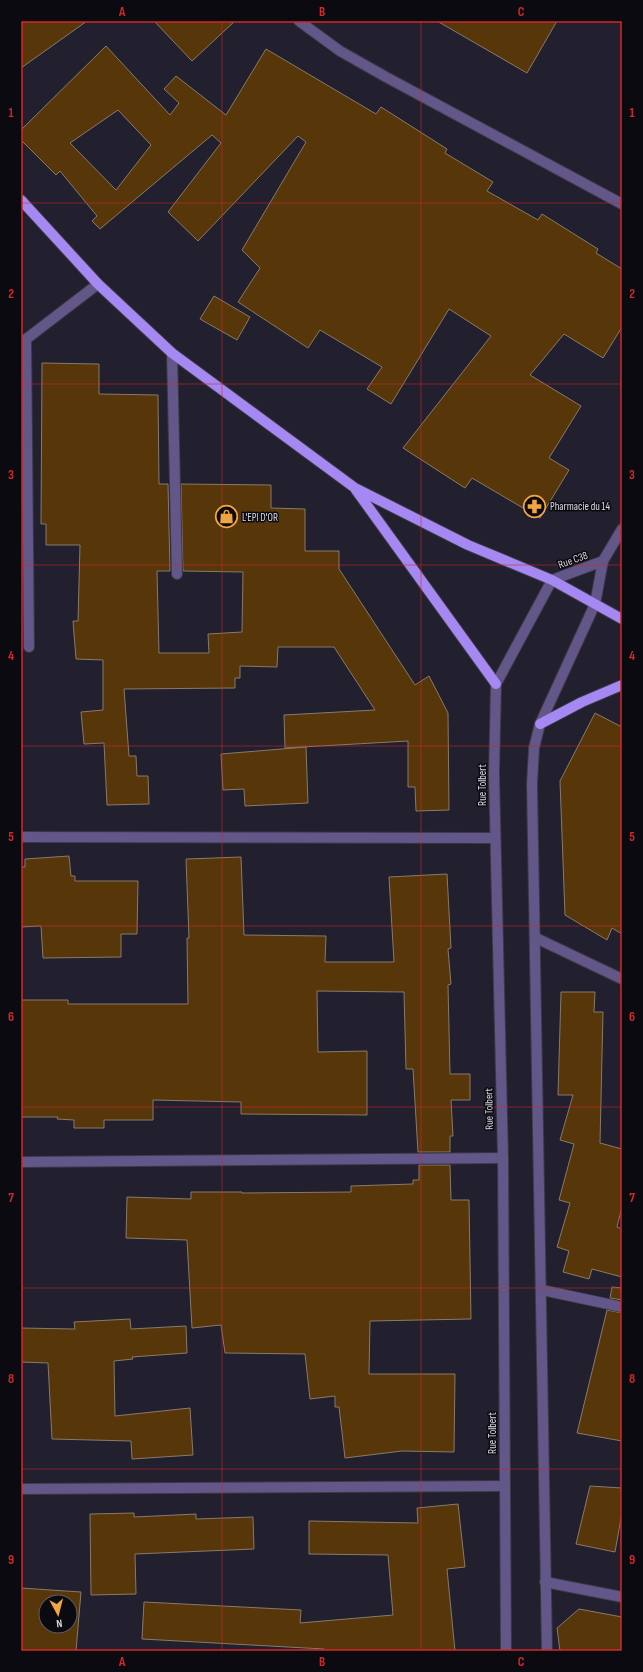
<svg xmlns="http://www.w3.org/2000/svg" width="643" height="1672" viewBox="0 0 643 1672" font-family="'Sofia Sans Condensed',sans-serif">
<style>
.building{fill:#57370a;stroke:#887a6a;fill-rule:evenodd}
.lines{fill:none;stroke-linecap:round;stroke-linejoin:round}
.minor-casing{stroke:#3c3947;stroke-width:12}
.major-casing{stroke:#3c3947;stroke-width:12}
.minor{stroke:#635689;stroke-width:10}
.major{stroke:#a688f2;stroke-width:10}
.grid{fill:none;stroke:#d62828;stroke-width:1;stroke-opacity:0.55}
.labels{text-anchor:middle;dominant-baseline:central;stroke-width:3;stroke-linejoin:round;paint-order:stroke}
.poi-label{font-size:11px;fill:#dad8e2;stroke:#0b0a10;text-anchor:start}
.street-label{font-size:11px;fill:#dad8e2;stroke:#0b0a10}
.neatline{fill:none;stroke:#d62828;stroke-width:1.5}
.grid-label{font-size:13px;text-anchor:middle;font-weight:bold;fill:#d62828}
</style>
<rect width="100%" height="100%" fill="#221f2e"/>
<g class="building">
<path d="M 21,21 L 87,21 L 21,68 Z"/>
<path d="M 154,21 L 235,21 L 192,61 Z"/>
<path d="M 437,21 L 557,21 L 527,73 Z"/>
<path d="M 106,46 L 170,115 L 179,103 L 164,89 L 176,76 L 226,115 L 266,49 L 376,114 L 381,107 L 447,149 L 445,153 L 493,182 L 487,191 L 538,220 L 542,214 L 598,249 L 596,253 L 622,269 L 622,327 L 603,358 L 564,334 L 530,375 L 581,406 L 549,458 L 569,470 L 540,518 L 472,478 L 465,488 L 403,448 L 491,336 L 449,309 L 391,404 L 367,389 L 382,367 L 320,330 L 308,348 L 238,302 L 260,268 L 242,250 L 306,142 L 298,136 L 198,241 L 168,212 L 221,143 L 212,135 L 100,229 L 92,221 L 97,216 L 60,171 L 56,175 L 21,140 L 21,130 ZM 118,110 L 151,145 L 116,190 L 70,143 Z"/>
<path d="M 214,296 L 250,317 L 237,340 L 200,319 Z"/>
<path d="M 42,363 L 99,364 L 99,394 L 158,395 L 159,484 L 168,484 L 170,571 L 157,571 L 159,653 L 209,653 L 208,634 L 242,632 L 243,572 L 183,571 L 181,484 L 271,485 L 271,508 L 305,509 L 305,551 L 339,551 L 339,569 L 415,685 L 429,676 L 448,713 L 449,810 L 416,811 L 415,787 L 408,787 L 408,741 L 285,748 L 284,715 L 375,710 L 334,647 L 278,647 L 277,667 L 240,666 L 240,678 L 235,678 L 235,688 L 124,689 L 129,756 L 136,756 L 137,776 L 148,776 L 149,804 L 107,805 L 104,743 L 84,744 L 81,712 L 103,710 L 103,660 L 76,659 L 73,621 L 78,621 L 80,545 L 46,545 L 46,524 L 41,524 Z"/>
<path d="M 595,713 L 622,727 L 622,934 L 612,928 L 607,940 L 565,915 L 560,781 Z"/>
<path d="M 306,747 L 308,803 L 245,806 L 244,789 L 223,790 L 221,754 Z"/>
<path d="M 69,856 L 71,876 L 75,876 L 75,881 L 138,881 L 137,934 L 121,934 L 121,957 L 43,958 L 41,926 L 21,927 L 21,867 L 25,867 L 25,859 Z"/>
<path d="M 241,857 L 244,935 L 326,936 L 325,962 L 394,962 L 389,877 L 447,874 L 451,948 L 448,949 L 451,984 L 448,985 L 450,1074 L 470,1074 L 470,1100 L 451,1100 L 453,1136 L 450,1136 L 450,1152 L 418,1152 L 413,1069 L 406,1069 L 404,992 L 317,991 L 318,1052 L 367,1051 L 367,1115 L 241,1114 L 241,1102 L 153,1100 L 153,1120 L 104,1120 L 104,1128 L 74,1128 L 74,1120 L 57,1119 L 58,1117 L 21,1117 L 21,1000 L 68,1000 L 68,1004 L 188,1004 L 187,938 L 189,938 L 186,859 Z"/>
<path d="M 561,992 L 595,992 L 594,1012 L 603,1012 L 600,1143 L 622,1149 L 622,1207 L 617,1227 L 622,1229 L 622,1277 L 592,1269 L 589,1279 L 563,1272 L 569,1251 L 557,1247 L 570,1203 L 559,1200 L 574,1144 L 560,1140 L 573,1095 L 558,1095 Z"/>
<path d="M 419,1165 L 450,1165 L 451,1200 L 469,1200 L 471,1319 L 370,1321 L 369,1374 L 455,1374 L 454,1452 L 402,1451 L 345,1458 L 339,1407 L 335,1407 L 335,1396 L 310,1399 L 305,1354 L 225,1353 L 221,1325 L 192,1328 L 187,1240 L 126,1238 L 127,1197 L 191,1199 L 191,1192 L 242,1192 L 242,1193 L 351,1192 L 351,1186 L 413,1184 L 413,1180 L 419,1180 Z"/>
<path d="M 612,1287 L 622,1288 L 622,1300 L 610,1298 Z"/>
<path d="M 607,1310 L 622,1313 L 622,1441 L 577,1433 Z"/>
<path d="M 130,1319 L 131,1329 L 186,1326 L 187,1353 L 132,1357 L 133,1359 L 114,1361 L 115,1416 L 190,1408 L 193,1455 L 132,1459 L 131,1441 L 52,1439 L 48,1363 L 21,1362 L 21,1328 L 75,1329 L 74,1322 Z"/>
<path d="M 590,1486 L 622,1488 L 622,1513 L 615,1552 L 576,1544 Z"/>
<path d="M 458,1504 L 465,1567 L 447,1569 L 455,1651 L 324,1651 L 324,1649 L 142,1639 L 144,1602 L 301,1610 L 300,1623 L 393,1615 L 388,1555 L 309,1554 L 309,1521 L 418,1523 L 417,1508 Z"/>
<path d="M 134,1513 L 134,1517 L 196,1514 L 196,1519 L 253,1517 L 254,1549 L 135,1554 L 136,1594 L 91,1595 L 90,1514 Z"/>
<path d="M 21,1588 L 81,1592 L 76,1651 L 21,1651 ZM 46,1602 L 70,1602 L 70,1626 L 46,1626 Z"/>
<path d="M 579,1609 L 622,1617 L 622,1651 L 560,1651 L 557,1628 Z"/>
</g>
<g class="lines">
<defs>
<g id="minor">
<path d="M 299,21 L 340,51 L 386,77 L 622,204"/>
<path d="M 26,340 L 29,647"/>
<path d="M 21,343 L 98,284"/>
<path d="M 172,353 L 177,574"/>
<path d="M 21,837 L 494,838"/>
<path d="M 536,938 L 622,979"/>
<path d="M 21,1162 L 503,1158"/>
<path d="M 542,1290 L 622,1307"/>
<path d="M 21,1489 L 504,1486"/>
<path d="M 545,1582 L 622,1597"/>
<path d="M 506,1651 L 503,1158 L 494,774 L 496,684 L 552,580 L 603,561"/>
<path d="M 547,1651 L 532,784 L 534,748 L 540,724 L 595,604 L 603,561 L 622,529"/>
</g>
<g id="major">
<path d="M 21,200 L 98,284 L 172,353 L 355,488 L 468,545 L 552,580 L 622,619"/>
<path d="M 356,490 L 496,684"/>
<path d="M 540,724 L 582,702 L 622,685"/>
</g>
</defs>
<use href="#minor" class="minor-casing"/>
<use href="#major" class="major-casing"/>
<use href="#minor" class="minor"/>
<use href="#major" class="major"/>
</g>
<path class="grid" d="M 222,21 L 222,1651M 421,21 L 421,1651M 21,203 L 622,203M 21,384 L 622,384M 21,565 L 622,565M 21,746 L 622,746M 21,926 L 622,926M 21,1107 L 622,1107M 21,1288 L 622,1288M 21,1469 L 622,1469"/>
<defs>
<symbol id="pharmacy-ring" viewBox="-11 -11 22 22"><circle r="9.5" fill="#0b0a10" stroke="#f1a540" stroke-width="1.5"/><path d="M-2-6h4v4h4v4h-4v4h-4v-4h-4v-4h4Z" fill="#f1a540"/></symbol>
<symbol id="shop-ring" viewBox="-11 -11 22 22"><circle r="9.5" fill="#0b0a10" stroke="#f1a540" stroke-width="1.5"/><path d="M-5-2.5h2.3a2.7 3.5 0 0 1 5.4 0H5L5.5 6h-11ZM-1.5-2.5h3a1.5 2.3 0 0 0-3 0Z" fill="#f1a540"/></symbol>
</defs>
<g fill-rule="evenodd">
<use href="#pharmacy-ring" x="522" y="494" width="25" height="25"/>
<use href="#shop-ring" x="214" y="504" width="25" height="25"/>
</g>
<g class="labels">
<g class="poi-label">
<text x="550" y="506">Pharmacie du 14</text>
<text x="242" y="517">L'EPI D'OR</text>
</g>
<g class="street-label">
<text transform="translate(573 560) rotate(-20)">Rue C38</text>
<text transform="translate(482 785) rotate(-90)">Rue Tolbert</text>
<text transform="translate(489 1109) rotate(-91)">Rue Tolbert</text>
<text transform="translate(492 1433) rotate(-90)">Rue Tolbert</text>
</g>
</g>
<rect width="643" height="1672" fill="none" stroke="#0b0a10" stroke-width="44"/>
<g transform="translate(58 1614) rotate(173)"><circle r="19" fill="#0b0a10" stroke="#5e5c64"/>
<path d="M0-3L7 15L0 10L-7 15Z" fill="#f1a540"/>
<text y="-6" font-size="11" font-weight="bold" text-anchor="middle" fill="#dad8e2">N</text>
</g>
<rect x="22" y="22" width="599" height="1628" class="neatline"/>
<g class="grid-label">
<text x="122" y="16">A</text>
<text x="322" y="16">B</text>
<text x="521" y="16">C</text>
<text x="11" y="117">1</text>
<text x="632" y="117">1</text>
<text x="11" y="298">2</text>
<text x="632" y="298">2</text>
<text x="11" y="479">3</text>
<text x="632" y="479">3</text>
<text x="11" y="660">4</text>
<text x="632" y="660">4</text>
<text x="11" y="841">5</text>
<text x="632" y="841">5</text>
<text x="11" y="1021">6</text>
<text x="632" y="1021">6</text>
<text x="11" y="1202">7</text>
<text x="632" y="1202">7</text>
<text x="11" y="1383">8</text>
<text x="632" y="1383">8</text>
<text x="11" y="1564">9</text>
<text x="632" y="1564">9</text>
<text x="122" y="1666">A</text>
<text x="322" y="1666">B</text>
<text x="521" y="1666">C</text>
</g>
</svg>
